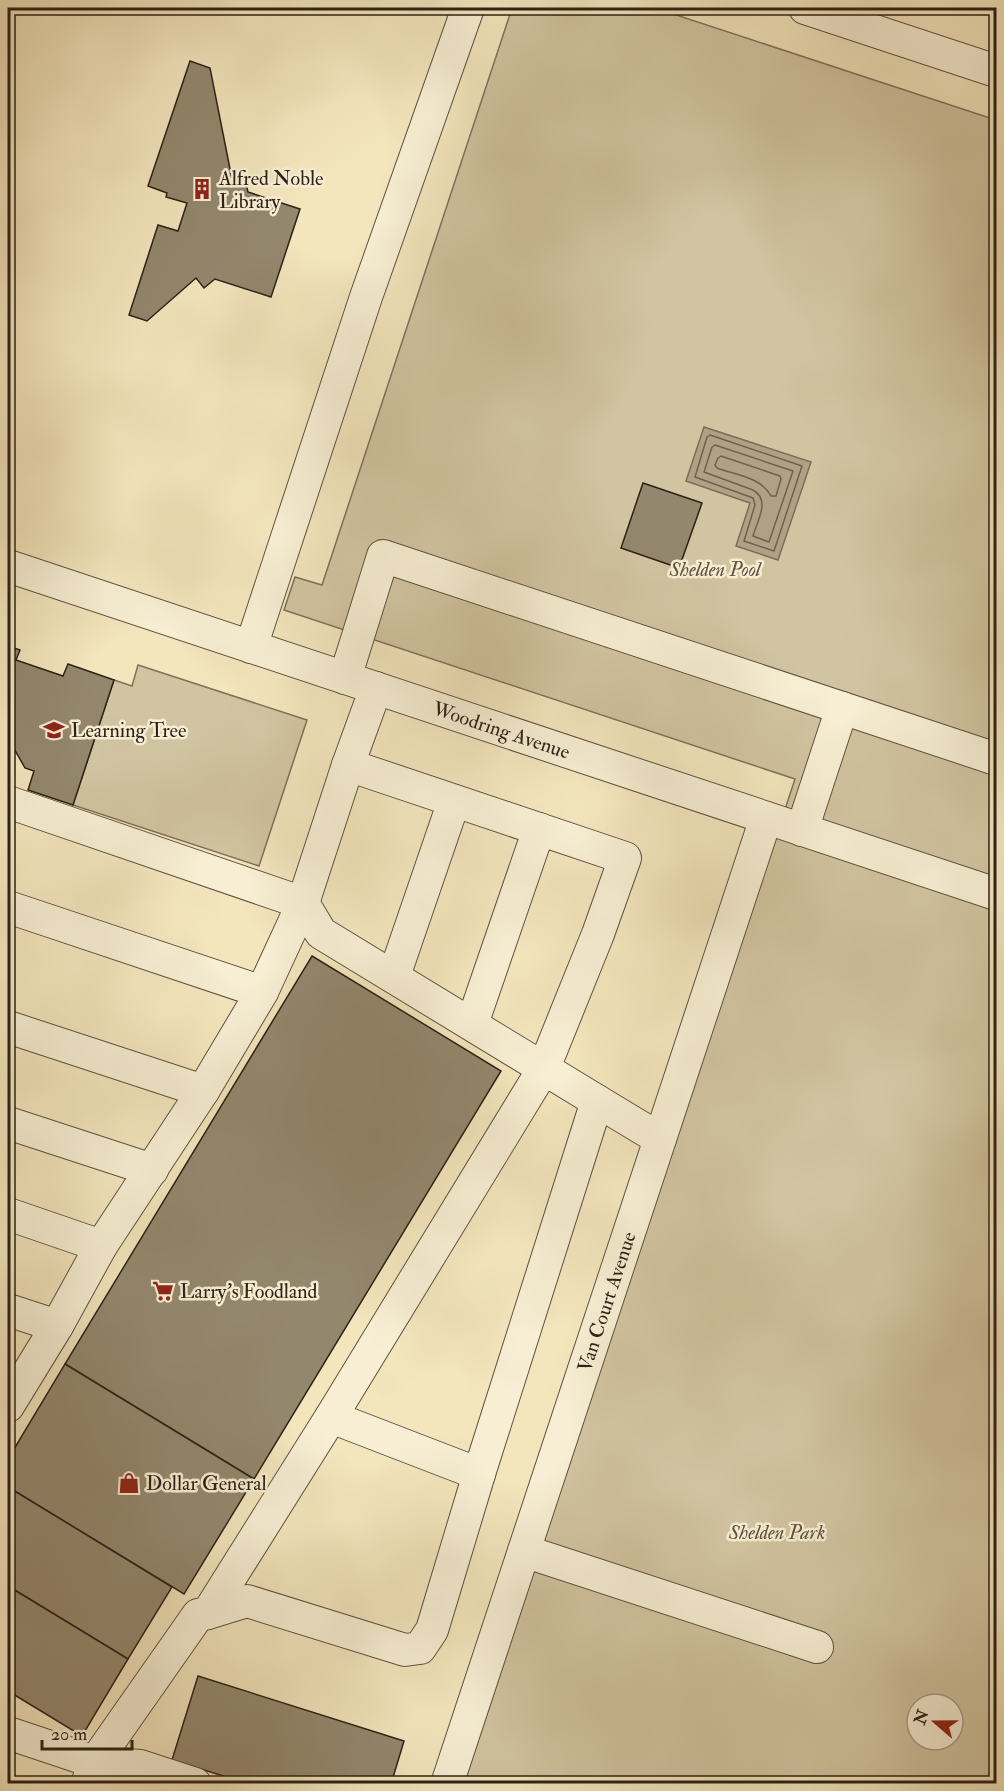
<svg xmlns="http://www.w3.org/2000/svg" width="1004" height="1791" viewBox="0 0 1004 1791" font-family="'IM FELL Double Pica',serif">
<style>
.green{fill:#d1c4a0;stroke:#7e725c;stroke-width:1.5;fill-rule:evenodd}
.water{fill:#afa284;stroke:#7b6e58;stroke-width:1.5}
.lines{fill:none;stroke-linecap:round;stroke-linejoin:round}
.shore{stroke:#6e624e;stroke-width:1.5}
.building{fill:#93876d;stroke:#2c2117;stroke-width:1.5}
.minor-casing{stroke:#5e5240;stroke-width:34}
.minor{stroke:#f7eed3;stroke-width:32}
.labels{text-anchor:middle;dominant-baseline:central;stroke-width:5;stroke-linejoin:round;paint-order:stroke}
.poi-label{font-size:20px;fill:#2c2117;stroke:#f7eed3;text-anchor:start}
.park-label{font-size:20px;font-style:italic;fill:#5e5240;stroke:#f7eed3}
.street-label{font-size:20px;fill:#2c2117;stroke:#f7eed3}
</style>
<rect width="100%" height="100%" fill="#f3e5bc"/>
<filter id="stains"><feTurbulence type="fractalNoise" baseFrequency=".00333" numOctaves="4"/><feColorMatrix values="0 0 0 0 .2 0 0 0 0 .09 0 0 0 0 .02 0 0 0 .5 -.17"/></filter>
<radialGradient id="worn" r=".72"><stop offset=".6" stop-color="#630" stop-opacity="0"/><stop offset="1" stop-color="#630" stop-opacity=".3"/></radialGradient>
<g class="green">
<path d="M 512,8 L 655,8 L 996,120 L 996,1783 L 464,1783 L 795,779 L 284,610 L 295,577 L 322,585 ZM 917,1704 L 953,1704 L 953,1740 L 917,1740 Z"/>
<path d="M 138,665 L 307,720 L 259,866 L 73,805 L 114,680 L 132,686 Z"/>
</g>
<path class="water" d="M 704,427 L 811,462 L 778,560 L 736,546 L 750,503 L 686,481 Z"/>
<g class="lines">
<g class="shore">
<path d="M 710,435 L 802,466 L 774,551 L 744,541 L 755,505 L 753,498 L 695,477 L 707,437 Z"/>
<path d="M 715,445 L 793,471 L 769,542 L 753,536 C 757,521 771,500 753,490 L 704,472 L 712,447 Z"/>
<path d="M 721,456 L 780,476 L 781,479 L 776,496 L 771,496 C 761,477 736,475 717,468 L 715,465 L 718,458 Z"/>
</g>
</g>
<g class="building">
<path d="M 190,61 L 210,68 L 233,184 L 245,180 L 248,192 L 300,209 L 271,297 L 215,279 L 204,288 L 196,278 L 147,321 L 129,315 L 158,225 L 178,231 L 187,203 L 166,197 L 167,193 L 148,186 Z"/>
<path d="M 643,483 L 702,503 L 679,568 L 621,548 Z"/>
<path d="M 8,646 L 20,650 L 16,660 L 63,676 L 68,664 L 114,680 L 73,805 L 28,790 L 34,771 L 25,768 L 8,738 L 11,724 L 8,723 Z"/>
<path d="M 312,956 L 501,1071 L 254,1479 L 65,1364 Z"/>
<path d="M 65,1364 L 254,1479 L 184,1594 L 8,1487 L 8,1459 Z"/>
<path d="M 8,1487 L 172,1587 L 128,1659 L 8,1586 Z"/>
<path d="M 8,1586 L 128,1659 L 82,1736 L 8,1691 Z"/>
<path d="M 198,1676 L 404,1741 L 391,1784 L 249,1784 L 172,1760 Z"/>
</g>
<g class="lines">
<defs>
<g id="minor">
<path d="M 805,8 L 996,71"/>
<path id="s1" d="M 8,566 L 996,894"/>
<path d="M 251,647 L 366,297 L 468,8"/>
<path d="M 345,678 L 383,556 L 996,759"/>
<path d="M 348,765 L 376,688"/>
<path d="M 8,802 L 303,903 L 348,765 L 625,858 L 598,934 L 544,1068 L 331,1417"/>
<path d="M 802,830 L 842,708"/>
<path d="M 8,907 L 262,992 L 203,1091 L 101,1246 L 57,1326 L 8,1406"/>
<path d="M 394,976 L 454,801"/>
<path d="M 472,1024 L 539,829"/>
<path d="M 8,1027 L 203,1091"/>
<path d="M 597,1101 L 660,1139"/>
<path d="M 8,1123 L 152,1170"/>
<path d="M 8,1214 L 101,1246"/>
<path d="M 8,1310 L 57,1326"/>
<path d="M 524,1551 L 817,1647"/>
<path d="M 208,1613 L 247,1601 L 405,1650 L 420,1648 L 432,1630 L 479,1474"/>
<path d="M 8,1733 L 95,1762 L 198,1615 L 208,1613 L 331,1417 L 479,1474 L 597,1101 L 321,933 L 303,903 L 262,992"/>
<path d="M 87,1784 L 95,1762 L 140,1766 L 195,1784"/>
<path id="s2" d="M 447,1784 L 766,818"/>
</g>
</defs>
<use href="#minor" class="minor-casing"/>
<use href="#minor" class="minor"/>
</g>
<defs>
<symbol id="building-bare" viewBox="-9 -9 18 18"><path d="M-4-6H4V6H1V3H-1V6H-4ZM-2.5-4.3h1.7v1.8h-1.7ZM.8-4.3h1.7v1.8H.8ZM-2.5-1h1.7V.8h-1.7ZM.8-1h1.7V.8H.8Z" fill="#8f2418" stroke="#f7eed3" stroke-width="2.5" paint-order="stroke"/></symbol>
<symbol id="school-bare" viewBox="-9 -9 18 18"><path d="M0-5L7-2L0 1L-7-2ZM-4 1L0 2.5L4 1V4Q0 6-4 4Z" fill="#8f2418" stroke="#f7eed3" stroke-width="2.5" paint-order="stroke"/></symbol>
<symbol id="supermarket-bare" viewBox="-9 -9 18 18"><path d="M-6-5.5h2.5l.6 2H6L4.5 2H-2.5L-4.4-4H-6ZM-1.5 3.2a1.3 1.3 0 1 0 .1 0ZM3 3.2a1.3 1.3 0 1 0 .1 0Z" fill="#8f2418" stroke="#f7eed3" stroke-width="2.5" paint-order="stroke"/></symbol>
<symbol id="shop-bare" viewBox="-9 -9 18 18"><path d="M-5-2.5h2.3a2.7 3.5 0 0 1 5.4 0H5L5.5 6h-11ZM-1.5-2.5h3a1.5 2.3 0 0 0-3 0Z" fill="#8f2418" stroke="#f7eed3" stroke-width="2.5" paint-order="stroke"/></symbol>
</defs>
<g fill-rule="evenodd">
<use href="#building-bare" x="187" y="174" width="30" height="30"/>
<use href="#school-bare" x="39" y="715" width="30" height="30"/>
<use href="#supermarket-bare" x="148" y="1276" width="30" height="30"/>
<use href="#shop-bare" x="114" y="1468" width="30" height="30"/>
</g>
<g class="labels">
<g class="poi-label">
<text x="219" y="178">Alfred Noble<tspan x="219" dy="23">Library</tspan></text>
<text x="71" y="730">Learning Tree</text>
<text x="180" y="1291">Larry's Foodland</text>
<text x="146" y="1483">Dollar General</text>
</g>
<g class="park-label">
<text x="715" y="569">Shelden Pool</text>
<text x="777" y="1532">Shelden Park</text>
</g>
<g class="street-label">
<text stroke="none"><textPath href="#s1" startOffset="520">Woodring Avenue</textPath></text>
<text stroke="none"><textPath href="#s2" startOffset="508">Van Court Avenue</textPath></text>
</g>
</g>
<rect width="1004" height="1791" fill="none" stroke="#f3e5bc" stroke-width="30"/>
<rect x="9" y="9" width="986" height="1773" fill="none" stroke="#2c2117" stroke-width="3"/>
<rect x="15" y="15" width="974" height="1761" fill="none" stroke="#2c2117" stroke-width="1.5"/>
<g transform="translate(935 1722) rotate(290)"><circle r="28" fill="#f7eed3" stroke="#a69c88" stroke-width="1.5"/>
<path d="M0-4.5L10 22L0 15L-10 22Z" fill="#8f2418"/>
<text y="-9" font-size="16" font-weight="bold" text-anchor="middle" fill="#2c2117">N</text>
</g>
<path d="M42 1740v9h90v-9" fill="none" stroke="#2c2117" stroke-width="3"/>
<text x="51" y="1740" font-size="18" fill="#2c2117" stroke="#f7eed3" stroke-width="4.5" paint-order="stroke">20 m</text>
<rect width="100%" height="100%" filter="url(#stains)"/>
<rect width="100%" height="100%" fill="url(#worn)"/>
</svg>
